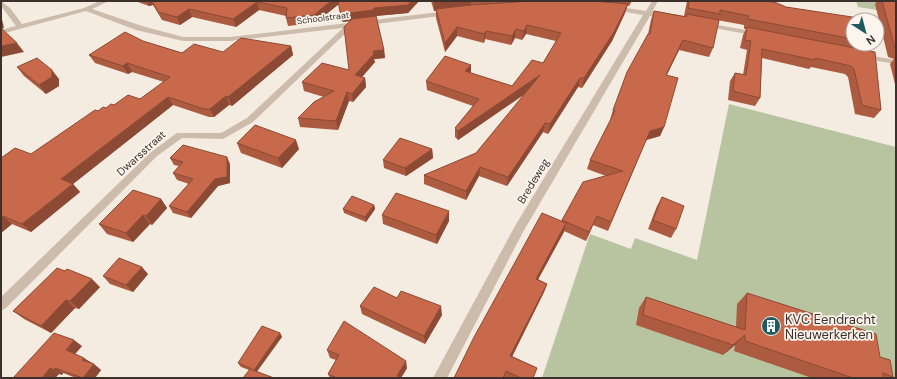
<svg xmlns="http://www.w3.org/2000/svg" width="897" height="379" viewBox="0 0 897 379" font-family="'DM Sans',sans-serif">
<style>
.green{fill:#b8c4a0}
.lines{fill:none;stroke-linecap:round;stroke-linejoin:round}
.minor{fill:#cdbbac;fill-rule:evenodd}
.wall{fill:#ac5a40}
.shaded-wall{fill:#8c4a34}
.building{fill:#c8694b;stroke:#8c4a34}
.labels{text-anchor:middle;dominant-baseline:central;stroke-width:3.5;stroke-linejoin:round;paint-order:stroke}
.far-street-label{font-size:9px;fill:#3b302b;stroke:#fbf5ee}
.street-label{font-size:11px;fill:#3b302b;stroke:#fbf5ee}
.near-poi-label{font-size:13px;fill:#3b302b;stroke:#fbf5ee;text-anchor:start}
</style>
<rect width="100%" height="100%" fill="#f4ebe1"/>
<g class="green">
<path d="M 856,1 L 896,1 L 896,13 L 858,7 Z"/>
<path d="M 729,104 L 896,147 L 896,378 L 542,378 L 590,234 L 631,249 L 635,238 L 697,260 Z"/>
</g>
<g class="lines">
<g class="minor">
<path d="M 1,1 L 10,8 L 22,24 L 84,8 L 100,1 L 109,1 L 92,9 L 142,26 L 183,37 L 230,37 L 448,11 L 451,13 L 448,15 L 352,27 L 253,122 L 223,139 L 182,138 L 157,156 L 5,309 L 1,310 L 1,297 L 151,152 L 177,133 L 221,133 L 247,118 L 343,28 L 230,41 L 183,41 L 136,30 L 86,11 L 1,34 L 1,30 L 16,26 L 1,6 Z"/>
<path d="M 652,1 L 658,1 L 652,12 L 668,16 L 665,18 L 650,16 L 523,232 L 447,378 L 433,378 L 515,226 L 643,15 L 614,10 L 611,8 L 614,6 L 646,11 Z"/>
<path d="M 701,22 L 757,32 L 761,34 L 757,36 L 704,26 L 701,26 Z"/>
<path d="M 860,54 L 896,60 L 896,64 L 860,58 Z"/>
</g>
</g>
<g class="wall">
<path d="M 135,1 L 419,1 L 408,13 L 376,16 L 384,50 L 385,58 L 374,59 L 375,62 L 362,77 L 365,78 L 366,87 L 353,102 L 349,101 L 338,130 L 300,127 L 298,118 L 324,97 L 304,91 L 302,82 L 349,70 L 350,21 L 343,22 L 341,20 L 339,4 L 315,23 L 288,26 L 286,18 L 286,16 L 259,10 L 236,27 L 192,17 L 180,25 L 162,20 L 153,5 L 149,6 Z"/>
<path d="M 431,1 L 632,1 L 629,6 L 627,6 L 625,13 L 612,41 L 582,88 L 578,87 L 548,134 L 543,132 L 507,186 L 479,176 L 466,200 L 424,184 L 424,175 L 476,153 L 525,94 L 458,140 L 455,137 L 455,128 L 473,106 L 427,90 L 426,81 L 471,73 L 512,86 L 543,63 L 556,41 L 526,34 L 522,40 L 515,38 L 511,45 L 485,39 L 484,43 L 457,36 L 445,52 L 436,18 L 436,11 L 434,11 Z"/>
<path d="M 687,1 L 767,1 L 786,7 L 853,20 L 853,44 L 875,44 L 870,51 L 881,110 L 874,118 L 855,114 L 848,77 L 845,74 L 811,67 L 809,69 L 762,58 L 760,98 L 755,106 L 728,100 L 730,81 L 735,73 L 743,75 L 747,50 L 740,48 L 743,35 L 746,29 L 744,29 L 744,25 L 717,20 L 713,48 L 709,57 L 679,50 L 666,76 L 664,127 L 660,136 L 646,140 L 608,231 L 593,225 L 586,241 L 564,231 L 538,279 L 547,284 L 544,292 L 512,356 L 537,368 L 533,378 L 454,378 L 562,220 L 606,176 L 587,169 L 590,160 L 611,120 L 610,120 L 613,110 L 648,34 L 651,20 L 654,11 L 684,16 Z"/>
<path d="M 877,1 L 896,1 L 896,88 L 890,64 L 894,59 L 888,57 L 875,4 Z"/>
<path d="M 143,41 L 182,53 L 223,52 L 291,46 L 293,55 L 232,106 L 229,105 L 214,117 L 209,117 L 173,105 L 73,184 L 80,192 L 31,232 L 12,224 L 1,233 L 1,158 L 31,154 L 98,111 L 114,105 L 140,99 L 164,82 L 132,72 L 128,74 L 95,63 L 89,55 Z"/>
<path d="M 17,67 L 59,79 L 59,86 L 46,94 L 24,76 Z"/>
<path d="M 237,143 L 299,149 L 282,168 L 241,153 Z"/>
<path d="M 432,149 L 433,158 L 406,176 L 384,168 L 383,160 Z"/>
<path d="M 170,158 L 230,164 L 230,183 L 218,186 L 191,218 L 173,213 L 169,206 L 189,184 L 177,180 L 173,173 L 179,166 L 174,165 Z"/>
<path d="M 662,197 L 676,229 L 671,238 L 648,229 L 657,206 Z"/>
<path d="M 161,199 L 167,208 L 152,225 L 150,224 L 133,242 L 107,234 L 99,224 Z"/>
<path d="M 374,205 L 375,209 L 366,222 L 344,213 L 343,209 Z"/>
<path d="M 382,215 L 449,221 L 437,244 L 383,224 Z"/>
<path d="M 148,274 L 133,292 L 110,284 L 103,276 Z"/>
<path d="M 100,287 L 79,309 L 75,308 L 51,333 L 24,319 L 13,311 Z"/>
<path d="M 747,293 L 880,357 L 893,377 L 891,378 L 812,378 L 734,351 L 735,345 L 723,355 L 636,325 L 639,308 L 646,297 L 736,327 L 737,304 Z"/>
<path d="M 397,298 L 442,315 L 425,344 L 362,314 L 360,306 Z"/>
<path d="M 280,333 L 282,337 L 249,370 L 241,367 L 238,363 Z"/>
<path d="M 82,346 L 75,354 L 92,363 L 92,364 L 101,370 L 95,378 L 76,378 L 63,373 L 62,375 L 59,374 L 55,378 L 13,378 Z"/>
<path d="M 327,350 L 407,368 L 401,378 L 330,378 L 328,374 L 336,360 L 330,358 Z"/>
</g>
<g class="shaded-wall">
<path d="M 147,1 L 151,1 L 153,5 L 149,6 Z"/>
<path d="M 331,1 L 339,1 L 339,4 L 315,23 L 314,15 Z"/>
<path d="M 411,1 L 419,1 L 408,13 L 375,16 L 375,18 L 343,22 L 342,14 L 374,8 Z"/>
<path d="M 443,1 L 471,1 L 471,6 L 436,9 L 436,11 L 434,11 L 434,2 Z"/>
<path d="M 257,2 L 259,10 L 236,27 L 233,19 Z"/>
<path d="M 628,4 L 625,13 L 612,41 L 582,88 L 584,78 Z"/>
<path d="M 189,9 L 192,17 L 180,25 L 177,17 Z"/>
<path d="M 1,15 L 4,28 L 1,29 Z"/>
<path d="M 527,25 L 526,34 L 522,40 L 524,31 Z"/>
<path d="M 457,27 L 457,36 L 445,52 L 445,43 Z"/>
<path d="M 516,29 L 515,38 L 511,45 L 512,36 Z"/>
<path d="M 486,31 L 485,39 L 484,43 L 484,34 Z"/>
<path d="M 683,40 L 679,50 L 662,85 L 666,75 Z"/>
<path d="M 17,43 L 24,52 L 1,57 L 1,46 Z"/>
<path d="M 291,46 L 293,55 L 232,106 L 228,97 Z"/>
<path d="M 384,50 L 385,58 L 374,59 L 375,62 L 356,84 L 355,75 L 373,51 Z"/>
<path d="M 127,63 L 132,72 L 128,74 L 123,66 Z"/>
<path d="M 471,65 L 471,74 L 465,71 Z"/>
<path d="M 52,70 L 59,79 L 59,86 L 46,94 L 39,85 Z"/>
<path d="M 540,75 L 539,84 L 458,140 L 458,131 Z"/>
<path d="M 365,78 L 366,87 L 353,102 L 352,94 Z"/>
<path d="M 580,78 L 578,87 L 548,134 L 550,124 Z"/>
<path d="M 347,92 L 349,101 L 338,130 L 336,121 Z"/>
<path d="M 226,96 L 229,105 L 214,117 L 210,109 Z"/>
<path d="M 168,97 L 173,105 L 73,184 L 80,192 L 31,232 L 22,224 L 61,179 Z"/>
<path d="M 545,123 L 543,132 L 507,186 L 508,177 Z"/>
<path d="M 664,127 L 660,136 L 646,140 L 608,231 L 650,131 Z"/>
<path d="M 296,140 L 299,149 L 282,168 L 278,158 Z"/>
<path d="M 432,149 L 433,158 L 406,176 L 405,168 Z"/>
<path d="M 227,157 L 230,164 L 230,183 L 218,186 L 191,218 L 187,212 Z"/>
<path d="M 480,167 L 479,176 L 466,200 L 466,191 Z"/>
<path d="M 161,199 L 167,208 L 152,225 L 146,216 Z"/>
<path d="M 374,205 L 375,209 L 366,222 L 365,217 Z"/>
<path d="M 449,211 L 449,221 L 437,244 L 436,235 Z"/>
<path d="M 143,215 L 150,224 L 133,242 L 126,233 Z"/>
<path d="M 3,216 L 12,224 L 1,233 L 1,218 Z"/>
<path d="M 597,216 L 593,225 L 586,241 L 589,232 Z"/>
<path d="M 566,223 L 564,232 L 534,287 L 536,279 Z"/>
<path d="M 142,267 L 148,274 L 133,292 L 126,285 Z"/>
<path d="M 92,279 L 100,287 L 79,309 L 70,301 Z"/>
<path d="M 547,284 L 544,292 L 509,363 L 510,356 Z"/>
<path d="M 66,300 L 75,308 L 51,333 L 41,326 Z"/>
<path d="M 441,306 L 442,315 L 425,344 L 424,336 Z"/>
<path d="M 280,333 L 282,337 L 256,373 L 254,370 Z"/>
<path d="M 745,335 L 735,345 L 723,355 L 733,345 Z"/>
<path d="M 74,340 L 82,346 L 74,355 L 66,350 Z"/>
<path d="M 84,358 L 92,363 L 90,365 L 82,360 Z"/>
<path d="M 406,361 L 407,368 L 401,378 L 397,378 L 397,376 Z"/>
<path d="M 94,364 L 101,370 L 95,378 L 83,378 Z"/>
<path d="M 50,368 L 59,374 L 55,378 L 42,378 Z"/>
<path d="M 55,368 L 63,373 L 62,375 L 54,370 Z"/>
</g>
<g class="building">
<path d="M 152,1 L 331,1 L 314,15 L 286,18 L 287,8 L 257,2 L 233,19 L 189,9 L 177,17 L 158,12 Z"/>
<path d="M 338,1 L 411,1 L 408,5 L 374,8 L 374,10 L 342,14 L 340,12 Z"/>
<path d="M 433,1 L 443,1 L 434,2 Z"/>
<path d="M 532,1 L 594,1 L 628,4 L 614,32 L 584,78 L 580,78 L 550,124 L 545,123 L 508,177 L 480,167 L 466,191 L 424,175 L 476,153 L 540,75 L 458,131 L 455,128 L 479,99 L 426,81 L 445,56 L 471,65 L 465,71 L 512,86 L 532,60 L 543,63 L 561,33 L 527,25 L 524,31 L 516,29 L 512,36 L 486,31 L 484,34 L 457,27 L 445,43 L 436,9 L 471,5 Z"/>
<path d="M 689,1 L 767,1 L 777,3 L 786,7 L 872,20 L 853,20 L 853,39 L 748,19 L 749,16 L 720,10 L 720,14 L 688,8 Z"/>
<path d="M 882,1 L 896,1 L 896,49 L 895,48 Z"/>
<path d="M 654,11 L 686,17 L 687,14 L 719,20 L 713,48 L 683,40 L 666,75 L 678,78 L 664,127 L 650,131 L 611,222 L 597,216 L 589,232 L 562,220 L 583,182 L 623,171 L 590,160 L 615,111 L 613,110 L 627,72 L 648,34 L 650,34 Z"/>
<path d="M 376,16 L 384,50 L 373,51 L 374,54 L 355,75 L 365,78 L 352,94 L 347,92 L 336,121 L 298,118 L 314,102 L 334,91 L 302,82 L 322,63 L 349,70 L 344,27 L 352,19 Z"/>
<path d="M 747,27 L 875,52 L 881,110 L 862,105 L 854,69 L 851,66 L 815,58 L 815,60 L 762,49 L 760,98 L 733,91 L 735,73 L 746,75 L 751,41 L 745,40 Z"/>
<path d="M 1,28 L 17,43 L 1,46 Z"/>
<path d="M 125,32 L 143,41 L 182,53 L 194,44 L 223,52 L 241,38 L 291,46 L 228,97 L 226,96 L 210,109 L 204,109 L 168,97 L 61,179 L 73,184 L 22,224 L 3,216 L 1,218 L 1,158 L 15,148 L 31,154 L 95,110 L 98,111 L 103,107 L 106,108 L 111,104 L 114,105 L 128,95 L 140,99 L 170,77 L 127,63 L 123,66 L 89,55 Z"/>
<path d="M 37,58 L 52,70 L 52,77 L 39,85 L 17,67 Z"/>
<path d="M 255,125 L 296,140 L 278,158 L 237,143 Z"/>
<path d="M 400,138 L 432,149 L 405,168 L 383,160 Z"/>
<path d="M 183,145 L 227,157 L 227,177 L 215,179 L 187,212 L 169,206 L 193,179 L 173,173 L 183,162 L 170,158 Z"/>
<path d="M 133,190 L 161,199 L 146,216 L 143,215 L 126,233 L 99,224 Z"/>
<path d="M 396,193 L 449,211 L 436,235 L 382,215 Z"/>
<path d="M 352,196 L 374,205 L 365,217 L 343,209 Z"/>
<path d="M 662,197 L 684,206 L 676,229 L 653,220 Z"/>
<path d="M 542,213 L 566,223 L 536,279 L 547,284 L 510,356 L 537,368 L 533,378 L 521,378 L 506,371 L 503,378 L 454,378 L 473,339 Z"/>
<path d="M 119,258 L 142,267 L 126,285 L 103,276 Z"/>
<path d="M 57,268 L 65,271 L 67,269 L 92,279 L 70,301 L 66,300 L 41,326 L 13,311 Z"/>
<path d="M 374,287 L 397,298 L 401,291 L 441,306 L 424,336 L 360,306 Z"/>
<path d="M 747,293 L 876,334 L 880,357 L 890,360 L 893,377 L 883,373 L 883,378 L 853,378 L 745,341 L 745,335 L 733,345 L 643,315 L 646,297 L 745,330 Z"/>
<path d="M 344,321 L 406,361 L 397,376 L 400,377 L 399,378 L 337,378 L 328,374 L 339,355 L 327,350 Z"/>
<path d="M 262,326 L 280,333 L 254,370 L 238,363 Z"/>
<path d="M 54,333 L 74,340 L 66,350 L 84,358 L 82,360 L 94,364 L 83,378 L 55,368 L 54,370 L 50,368 L 42,378 L 13,378 Z"/>
<path d="M 250,369 L 274,378 L 243,378 Z"/>
</g>
<defs>
<symbol id="building-disc" viewBox="-11 -11 22 22"><circle r="9.5" fill="#1f5a5e" stroke="#fbf5ee"/><path d="M-4-6H4V6H1V3H-1V6H-4ZM-2.5-4.3h1.7v1.8h-1.7ZM.8-4.3h1.7v1.8H.8ZM-2.5-1h1.7V.8h-1.7ZM.8-1h1.7V.8H.8Z" fill="#fff"/></symbol>
</defs>
<g fill-rule="evenodd">
<use href="#building-disc" x="760" y="315" width="22" height="22"/>
</g>
<g class="labels">
<g class="far-street-label">
<text transform="translate(323 18) rotate(-7)">Schoolstraat</text>
</g>
<g class="street-label">
<text transform="translate(141 153) rotate(-42)">Dwarsstraat</text>
<text transform="translate(533 181) rotate(-59)">Bredeweg</text>
</g>
<g class="near-poi-label">
<text x="785" y="319">KVC Eendracht<tspan x="785" dy="15">Nieuwerkerken</tspan></text>
</g>
</g>
<rect width="897" height="379" fill="none" stroke="#3b302b" stroke-width="4"/>
<g transform="translate(865 32) rotate(144)"><circle r="19" fill="#fbf5ee" stroke="#aea6a0"/>
<path d="M0-3L7 15L0 10L-7 15Z" fill="#1f5a5e"/>
<text y="-6" font-size="11" font-weight="bold" text-anchor="middle" fill="#3b302b">N</text>
</g>
</svg>
